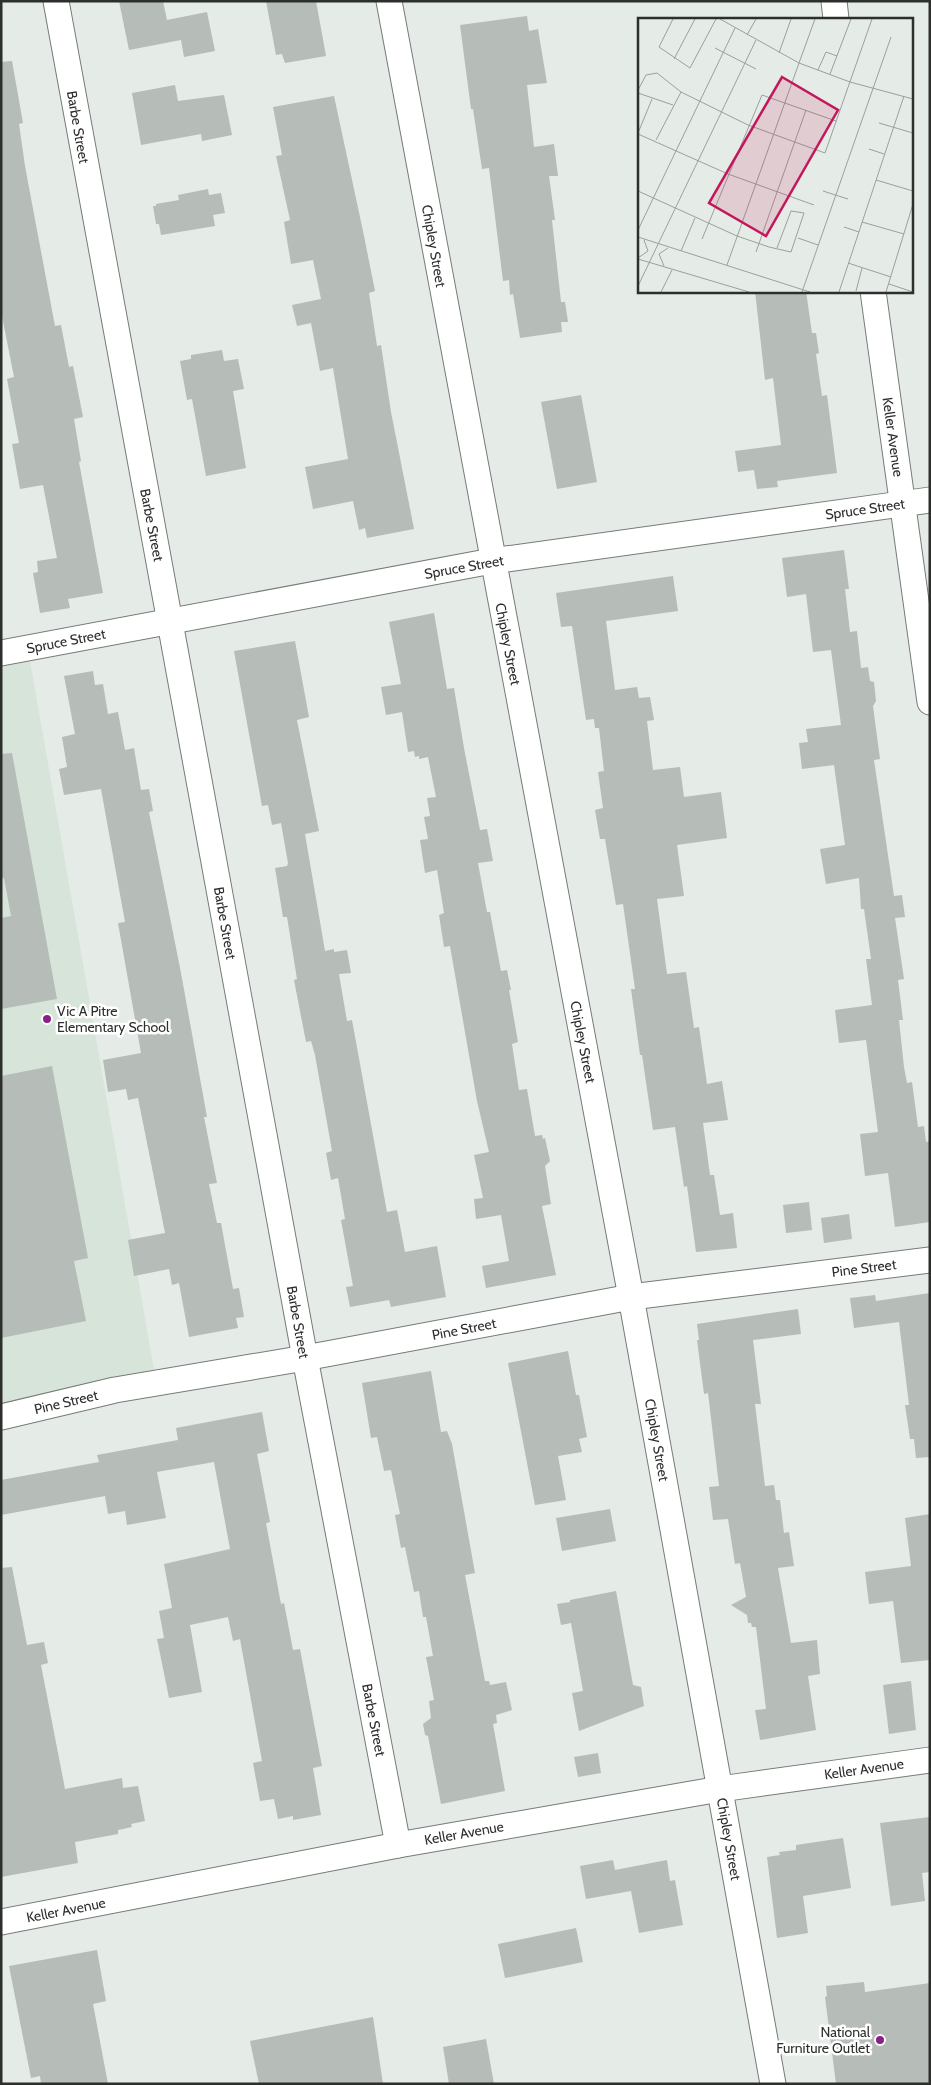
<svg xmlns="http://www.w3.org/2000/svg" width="931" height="2085" viewBox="0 0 931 2085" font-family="Cabin,sans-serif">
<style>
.built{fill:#d7e4d9}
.building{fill:#b6bcb7}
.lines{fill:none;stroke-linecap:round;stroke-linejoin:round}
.street-casing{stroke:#767b76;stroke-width:27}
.street{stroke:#fff;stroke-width:25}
.poi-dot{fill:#8a1f85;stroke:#fff;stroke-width:2}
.labels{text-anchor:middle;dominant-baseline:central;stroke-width:5;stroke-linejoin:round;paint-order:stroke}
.street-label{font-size:14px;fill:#2d2f2d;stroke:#fff}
.poi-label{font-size:14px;fill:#2d2f2d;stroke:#fff;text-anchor:start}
.inset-road{fill:none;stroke:#9ba09c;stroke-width:1}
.view{fill:#c2185b;fill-opacity:0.15;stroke:#c2185b;stroke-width:2.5}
.inset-edge{fill:none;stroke:#2d2f2d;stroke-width:2.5}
</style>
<rect width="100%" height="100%" fill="#e5ebe6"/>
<path class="built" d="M 30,661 L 154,1370 L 1,1403 L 1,667 Z"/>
<g class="building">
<path d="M 119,1 L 163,1 L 167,20 L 207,12 L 215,51 L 184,57 L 181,40 L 129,50 Z"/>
<path d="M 266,1 L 316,1 L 326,56 L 285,63 L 282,54 L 276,55 Z"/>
<path d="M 527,16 L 529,31 L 538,29 L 547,83 L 527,85 L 534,147 L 554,144 L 558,176 L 549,176 L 555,220 L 552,220 L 561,302 L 565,302 L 568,322 L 561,322 L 562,332 L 520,338 L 513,294 L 510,295 L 509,280 L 503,281 L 489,168 L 482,169 L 473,109 L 471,109 L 460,25 Z"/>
<path d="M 12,61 L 23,123 L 19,124 L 25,166 L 55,326 L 61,325 L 69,367 L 73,366 L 83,417 L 74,419 L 81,461 L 79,462 L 103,593 L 68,599 L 70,608 L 40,613 L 33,573 L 38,572 L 37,561 L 57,558 L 43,485 L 20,489 L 12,444 L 19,443 L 7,379 L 14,377 L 1,311 L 1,62 Z"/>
<path d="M 175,85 L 178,101 L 224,95 L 232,135 L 202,141 L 201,134 L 141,145 L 132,93 Z"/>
<path d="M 334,96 L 363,231 L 375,291 L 369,293 L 377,346 L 381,345 L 391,412 L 414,529 L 367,538 L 365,528 L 359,530 L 353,501 L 313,509 L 305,467 L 348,459 L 333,368 L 320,371 L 311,323 L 297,326 L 292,305 L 321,299 L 313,260 L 291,264 L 284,222 L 290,220 L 276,156 L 282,155 L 273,107 Z"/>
<path d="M 208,189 L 209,195 L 221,193 L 225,213 L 213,215 L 215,226 L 161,235 L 159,224 L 156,224 L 153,206 L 156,206 L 156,204 L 179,200 L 178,195 Z"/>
<path d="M 755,291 L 806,291 L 812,333 L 816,333 L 819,353 L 816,354 L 822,396 L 827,395 L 837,473 L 777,481 L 778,487 L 757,489 L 754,470 L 738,472 L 735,451 L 781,445 L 773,378 L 765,380 Z"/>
<path d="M 222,350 L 224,361 L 238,359 L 244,389 L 233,391 L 246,468 L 206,476 L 192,399 L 187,400 L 180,361 L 191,359 L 191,355 Z"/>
<path d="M 581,395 L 597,482 L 557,489 L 541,402 Z"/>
<path d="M 844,550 L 849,589 L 845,589 L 850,632 L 857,631 L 861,668 L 868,667 L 870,681 L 874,682 L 876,701 L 873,706 L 880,759 L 874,760 L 894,896 L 902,895 L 905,917 L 895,918 L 904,979 L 898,980 L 903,1020 L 899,1020 L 904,1067 L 907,1083 L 912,1082 L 918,1127 L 924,1126 L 926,1142 L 930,1141 L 930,1222 L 895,1227 L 888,1173 L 865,1176 L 860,1134 L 878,1132 L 866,1040 L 839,1043 L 835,1010 L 872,1005 L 866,959 L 871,959 L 864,909 L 861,909 L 859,878 L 826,884 L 820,849 L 845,845 L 834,765 L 802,769 L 799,743 L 808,742 L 806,729 L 841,725 L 831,650 L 813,652 L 806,594 L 787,597 L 782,558 Z"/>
<path d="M 673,576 L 678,611 L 606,621 L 615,690 L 637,687 L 639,698 L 650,697 L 654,720 L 647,721 L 653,770 L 680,767 L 684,797 L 721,792 L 727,838 L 677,845 L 684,896 L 657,899 L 667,974 L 686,972 L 694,1028 L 699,1027 L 707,1084 L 722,1081 L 728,1120 L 703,1123 L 710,1175 L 714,1175 L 720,1215 L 733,1213 L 737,1248 L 696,1252 L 687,1186 L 684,1187 L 675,1127 L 653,1130 L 642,1055 L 640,1055 L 631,989 L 635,989 L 623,904 L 616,905 L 605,839 L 600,839 L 595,810 L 603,808 L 598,772 L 604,771 L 599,728 L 595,728 L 594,719 L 586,720 L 572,626 L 561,627 L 556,593 Z"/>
<path d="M 434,613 L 447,689 L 454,688 L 464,748 L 480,830 L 487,829 L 493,861 L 478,863 L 487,912 L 490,912 L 501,971 L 507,970 L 511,990 L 509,990 L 518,1042 L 512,1044 L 519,1090 L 527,1089 L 535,1136 L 542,1135 L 543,1139 L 545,1138 L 550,1161 L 545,1166 L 551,1204 L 542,1206 L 556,1275 L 486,1288 L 482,1266 L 509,1261 L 501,1215 L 476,1219 L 474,1199 L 483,1198 L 474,1155 L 489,1152 L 477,1101 L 450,946 L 444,947 L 439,915 L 444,913 L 437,870 L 425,873 L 420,840 L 428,839 L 424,817 L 430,816 L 427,798 L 436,797 L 428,757 L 419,759 L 419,756 L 415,757 L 414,751 L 408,752 L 402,712 L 386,715 L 381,687 L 401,684 L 389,622 Z"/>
<path d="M 295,641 L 309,717 L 297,720 L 319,831 L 305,834 L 325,951 L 334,949 L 334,952 L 347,950 L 351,973 L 339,974 L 347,1021 L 352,1020 L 387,1212 L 397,1210 L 405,1252 L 437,1246 L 446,1297 L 391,1307 L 389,1300 L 350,1307 L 346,1287 L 353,1286 L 341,1220 L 345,1219 L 338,1178 L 331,1180 L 326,1153 L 332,1151 L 315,1055 L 311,1041 L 306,1042 L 294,980 L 297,979 L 287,917 L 283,917 L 275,868 L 287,866 L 288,863 L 281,823 L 272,825 L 268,805 L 262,806 L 234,651 Z"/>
<path d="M 93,671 L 95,685 L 103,684 L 108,714 L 118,712 L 125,750 L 134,748 L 141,790 L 149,789 L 153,811 L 149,812 L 181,973 L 207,1117 L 204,1117 L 217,1183 L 209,1184 L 217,1223 L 221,1223 L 233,1289 L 239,1288 L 244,1317 L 236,1318 L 238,1328 L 189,1337 L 179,1283 L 172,1285 L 169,1269 L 134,1276 L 128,1240 L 165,1233 L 138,1098 L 128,1100 L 126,1089 L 108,1092 L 103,1060 L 141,1053 L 118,923 L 125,922 L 101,789 L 64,795 L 59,769 L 67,767 L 62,737 L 75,734 L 64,676 Z"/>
<path d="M 12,753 L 57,999 L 1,1009 L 1,918 L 11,916 L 4,878 L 1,878 L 1,754 Z"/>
<path d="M 52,1066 L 88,1258 L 74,1261 L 86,1321 L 1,1338 L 1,1076 Z"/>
<path d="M 809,1202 L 812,1230 L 786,1233 L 783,1205 Z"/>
<path d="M 849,1214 L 852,1239 L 824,1243 L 821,1218 Z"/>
<path d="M 930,1293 L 930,1457 L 916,1458 L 914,1439 L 910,1439 L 905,1405 L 909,1405 L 899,1322 L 854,1328 L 850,1298 L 875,1295 L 876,1301 Z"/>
<path d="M 798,1309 L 801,1334 L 753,1340 L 761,1404 L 755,1404 L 765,1486 L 774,1485 L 776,1500 L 780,1500 L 784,1533 L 789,1532 L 794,1566 L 778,1568 L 791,1643 L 817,1640 L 820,1674 L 808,1676 L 816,1730 L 760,1740 L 755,1710 L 766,1709 L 756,1627 L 752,1627 L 751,1623 L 748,1623 L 747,1615 L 731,1605 L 746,1597 L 740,1563 L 735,1564 L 728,1519 L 713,1520 L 709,1487 L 719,1486 L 708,1393 L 704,1394 L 697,1340 L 699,1340 L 697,1324 Z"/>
<path d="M 568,1351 L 576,1395 L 579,1395 L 587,1437 L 579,1439 L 582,1452 L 558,1456 L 566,1500 L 535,1505 L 508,1363 Z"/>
<path d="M 431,1371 L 441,1432 L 447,1431 L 452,1444 L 475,1573 L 465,1575 L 485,1681 L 489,1681 L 490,1685 L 506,1682 L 512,1710 L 496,1715 L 497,1723 L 493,1724 L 505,1791 L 441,1804 L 428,1736 L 425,1735 L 423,1724 L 431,1718 L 429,1701 L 434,1700 L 426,1657 L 433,1656 L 426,1617 L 423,1617 L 419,1591 L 414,1592 L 405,1547 L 401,1548 L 395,1515 L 400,1514 L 391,1470 L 384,1471 L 377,1437 L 371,1438 L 362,1383 Z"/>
<path d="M 262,1412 L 269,1451 L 257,1454 L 270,1522 L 266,1523 L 281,1604 L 284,1603 L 293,1650 L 300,1649 L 322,1766 L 313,1768 L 321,1815 L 293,1820 L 293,1816 L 278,1819 L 274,1799 L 260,1801 L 253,1763 L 262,1761 L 240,1639 L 233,1641 L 228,1617 L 190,1625 L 202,1692 L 169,1698 L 157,1639 L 164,1638 L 159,1611 L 172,1608 L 164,1564 L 230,1549 L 214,1462 L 157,1472 L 166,1518 L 127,1525 L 125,1511 L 108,1514 L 105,1496 L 1,1515 L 1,1480 L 99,1462 L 97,1455 L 178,1440 L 176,1428 Z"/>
<path d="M 610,1509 L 616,1541 L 562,1551 L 556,1518 Z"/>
<path d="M 930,1514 L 930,1660 L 901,1663 L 893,1601 L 869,1604 L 865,1572 L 911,1566 L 905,1518 Z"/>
<path d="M 12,1567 L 27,1645 L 44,1642 L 48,1663 L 41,1665 L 65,1789 L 122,1778 L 123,1788 L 138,1786 L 145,1821 L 131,1824 L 132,1827 L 118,1830 L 118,1834 L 75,1842 L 78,1863 L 1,1877 L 1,1568 Z"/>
<path d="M 616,1591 L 633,1685 L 641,1687 L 644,1706 L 579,1731 L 572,1693 L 583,1691 L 571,1623 L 561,1625 L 557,1604 L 570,1602 L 570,1600 Z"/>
<path d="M 911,1681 L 916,1730 L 889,1734 L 883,1685 Z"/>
<path d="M 598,1753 L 601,1773 L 578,1777 L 574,1757 Z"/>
<path d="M 930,1817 L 930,1872 L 922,1873 L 925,1901 L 891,1906 L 880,1823 Z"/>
<path d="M 843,1838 L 851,1888 L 803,1896 L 808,1933 L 777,1938 L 767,1857 L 780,1855 L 779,1852 L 796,1850 L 796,1845 Z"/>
<path d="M 613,1860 L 615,1870 L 667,1860 L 670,1881 L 675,1880 L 683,1925 L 639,1933 L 631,1891 L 586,1899 L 580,1866 Z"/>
<path d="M 576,1928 L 583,1962 L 505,1978 L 498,1944 Z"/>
<path d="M 97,1950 L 106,2001 L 93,2004 L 108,2084 L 41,2084 L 40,2076 L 31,2078 L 9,1966 Z"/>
<path d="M 864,1982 L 865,1992 L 930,1983 L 930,2084 L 836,2084 L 825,1997 L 827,1996 L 826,1986 Z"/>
<path d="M 373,2017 L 383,2084 L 259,2084 L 250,2041 Z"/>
<path d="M 486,2039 L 494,2084 L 449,2084 L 443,2047 Z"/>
</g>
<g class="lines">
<defs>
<g id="street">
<path d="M 56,1 L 305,1358 L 398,1845"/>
<path d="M 389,1 L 631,1297 L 773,2084"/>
<path d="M 834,1 L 836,19"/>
<path d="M 873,291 L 930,702"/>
<path d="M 1,653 L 492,561 L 930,500"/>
<path d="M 1,1417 L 115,1390 L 305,1358 L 631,1297 L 930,1260"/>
<path d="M 1,1922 L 398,1845 L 720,1789 L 930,1760"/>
</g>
</defs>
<use href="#street" class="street-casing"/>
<use href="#street" class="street"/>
</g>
<g class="poi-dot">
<circle cx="47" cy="1019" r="5"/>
<circle cx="880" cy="2040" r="5"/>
</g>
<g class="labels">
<g class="street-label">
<text transform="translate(78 127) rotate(80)">Barbe Street</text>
<text transform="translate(434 246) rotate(80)">Chipley Street</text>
<text transform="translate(893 437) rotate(82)">Keller Avenue</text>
<text transform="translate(865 509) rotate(-8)">Spruce Street</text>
<text transform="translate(152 525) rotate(79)">Barbe Street</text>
<text transform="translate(464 567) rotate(-10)">Spruce Street</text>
<text transform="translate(66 641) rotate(-11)">Spruce Street</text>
<text transform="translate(508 644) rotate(79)">Chipley Street</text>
<text transform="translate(225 923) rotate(80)">Barbe Street</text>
<text transform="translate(583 1042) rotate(79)">Chipley Street</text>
<text transform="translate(864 1268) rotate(-7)">Pine Street</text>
<text transform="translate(298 1322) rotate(80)">Barbe Street</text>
<text transform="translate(464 1329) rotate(-11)">Pine Street</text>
<text transform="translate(66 1402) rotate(-13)">Pine Street</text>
<text transform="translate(657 1440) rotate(80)">Chipley Street</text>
<text transform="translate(374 1720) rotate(79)">Barbe Street</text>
<text transform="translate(864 1769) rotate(-8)">Keller Avenue</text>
<text transform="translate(464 1833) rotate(-10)">Keller Avenue</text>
<text transform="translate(729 1839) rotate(80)">Chipley Street</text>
<text transform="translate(66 1910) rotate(-11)">Keller Avenue</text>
</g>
<g class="poi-label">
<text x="57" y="1011">Vic A Pitre<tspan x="57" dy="16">Elementary School</tspan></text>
<text x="870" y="2032" text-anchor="end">National<tspan x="870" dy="16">Furniture Outlet</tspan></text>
</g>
</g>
<g transform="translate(638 18)">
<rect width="275" height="275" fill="#e5ebe6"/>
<path class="inset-road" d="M 35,1 L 21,29 L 52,50 L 78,1M 82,1 L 161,45 L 212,64 L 275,81M 109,17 L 118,1M 77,30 L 118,51M 141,35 L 153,1M 36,41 L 57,1M 161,45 L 177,1M 180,52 L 188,34 L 199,38M 192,56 L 213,1M 0,72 L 8,57 L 19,55 L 43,74 L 110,107 L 187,135 L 234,1M 0,75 L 35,87M 241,105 L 275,115M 0,115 L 14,81M 0,116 L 90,156 L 176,187M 18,122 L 43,74M 231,131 L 246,136M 238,162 L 275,173M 0,173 L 99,218 L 131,229 L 153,234 L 166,195 L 153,193 L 139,230M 185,173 L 210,181M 224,204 L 266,216M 206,209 L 221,214M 0,212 L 97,10M 0,219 L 172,274M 160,220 L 180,227M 64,221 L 124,77 L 198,103M 43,233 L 57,200M 118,234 L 168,92M 0,240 L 10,233 L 6,222M 0,241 L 111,274M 210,245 L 253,259M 89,247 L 161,45M 26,248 L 21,236 L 30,230M 251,266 L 275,274M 0,268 L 118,22M 218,273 L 224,250M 23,274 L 34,252M 164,274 L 253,19M 201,274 L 266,78M 248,274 L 275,186"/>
<path class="view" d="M 144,59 L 200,92 L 128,218 L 71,185 Z"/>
<rect width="275" height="275" class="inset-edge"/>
</g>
<rect width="931" height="2085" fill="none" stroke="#2d2f2d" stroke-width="5"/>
</svg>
